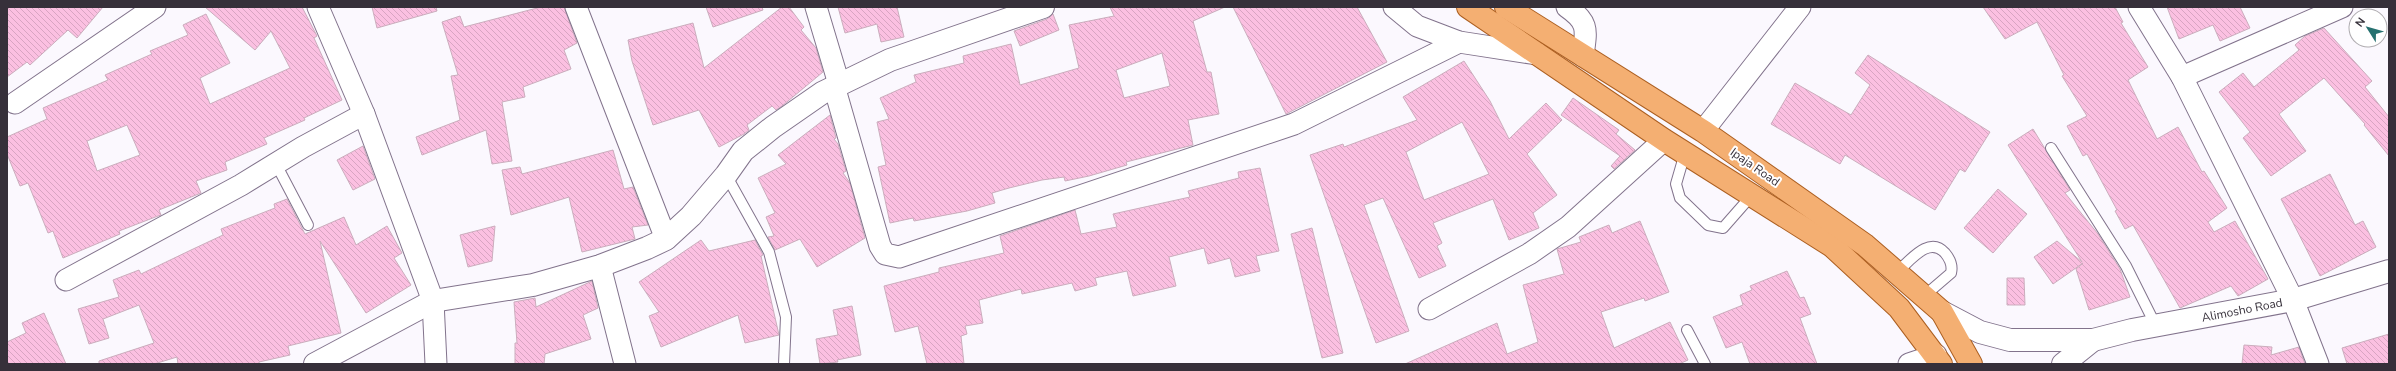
<svg xmlns="http://www.w3.org/2000/svg" width="2396" height="371" viewBox="0 0 2396 371" font-family="'Nunito Sans',sans-serif">
<style>
.building{fill:url(#building-back-hatch);stroke:#cbadbd;fill-rule:evenodd}
.lines{fill:none;stroke-linecap:round;stroke-linejoin:round}
.lane-casing{stroke:#82738c;stroke-width:12}
.street-casing{stroke:#82738c;stroke-width:23}
.secondary-casing{stroke:#82738c;stroke-width:24}
.primary-casing{stroke:#ac5f21;stroke-width:24}
.lane{stroke:#fff;stroke-width:10}
.street{stroke:#fff;stroke-width:21}
.secondary{stroke:#fff;stroke-width:22}
.primary{stroke:#f4af72;stroke-width:22}
.labels{text-anchor:middle;dominant-baseline:central;stroke-width:4;stroke-linejoin:round;paint-order:stroke}
.street-label{font-size:12px;fill:#36303a;stroke:#fff}
</style>
<defs>
<pattern id="building-back-hatch" width="6" height="6" patternUnits="userSpaceOnUse"><rect width="6" height="6" fill="#fbc0e1"/><path d="M-1 5l2 2M0 0l6 6M5-1l2 2" fill="none" stroke="#d8a5c2"/></pattern>
</defs>
<rect width="100%" height="100%" fill="#fbf8fe"/>
<g class="building">
<path d="M 7,7 L 103,7 L 77,38 L 68,30 L 30,65 L 27,62 L 7,77 Z"/>
<path d="M 205,7 L 302,7 L 317,36 L 314,38 L 342,100 L 304,118 L 305,120 L 264,138 L 267,144 L 225,162 L 227,170 L 196,181 L 201,193 L 159,210 L 161,215 L 158,216 L 119,231 L 120,234 L 63,258 L 53,231 L 48,233 L 28,183 L 20,186 L 7,154 L 7,137 L 47,119 L 43,108 L 108,80 L 105,75 L 152,54 L 150,51 L 188,35 L 183,25 L 206,14 L 230,63 L 200,78 L 210,104 L 290,68 L 271,31 L 255,50 ZM 127,125 L 140,155 L 97,171 L 87,141 Z"/>
<path d="M 372,7 L 436,7 L 437,11 L 377,28 Z"/>
<path d="M 541,7 L 564,7 L 577,43 L 564,50 L 571,69 L 523,87 L 525,97 L 502,102 L 512,161 L 492,164 L 486,130 L 422,155 L 416,137 L 460,120 L 451,76 L 458,75 L 442,22 L 460,16 L 464,27 Z"/>
<path d="M 706,7 L 762,7 L 763,10 L 713,27 Z"/>
<path d="M 782,7 L 789,7 L 804,27 L 801,30 L 816,48 L 823,72 L 782,106 L 776,110 L 772,106 L 747,125 L 749,130 L 744,134 L 719,147 L 699,110 L 653,125 L 632,61 L 628,40 L 693,23 L 704,68 Z"/>
<path d="M 838,7 L 897,7 L 904,37 L 881,42 L 877,24 L 845,33 Z"/>
<path d="M 1110,7 L 1225,7 L 1193,21 L 1207,72 L 1211,72 L 1219,114 L 1188,120 L 1193,145 L 1126,162 L 1127,165 L 1089,176 L 1065,181 L 1064,177 L 1042,180 L 1009,188 L 992,193 L 995,203 L 967,211 L 914,221 L 913,218 L 890,223 L 878,167 L 886,165 L 877,122 L 889,119 L 880,98 L 916,82 L 914,75 L 964,63 L 963,56 L 1011,44 L 1020,85 L 1079,68 L 1069,25 L 1114,16 ZM 1162,53 L 1170,86 L 1124,98 L 1116,70 Z"/>
<path d="M 1233,7 L 1357,7 L 1387,62 L 1286,114 Z"/>
<path d="M 1983,7 L 2115,7 L 2123,22 L 2121,23 L 2148,67 L 2128,80 L 2157,139 L 2178,127 L 2202,172 L 2204,171 L 2227,208 L 2208,222 L 2214,232 L 2235,221 L 2268,279 L 2238,296 L 2231,286 L 2180,308 L 2133,225 L 2125,229 L 2115,211 L 2117,210 L 2087,154 L 2083,156 L 2067,126 L 2087,116 L 2062,76 L 2064,75 L 2037,22 L 2005,39 Z"/>
<path d="M 2167,7 L 2240,7 L 2250,28 L 2220,41 L 2213,25 L 2179,39 Z"/>
<path d="M 1053,14 L 1059,30 L 1020,46 L 1014,31 L 1047,19 Z"/>
<path d="M 2324,28 L 2372,81 L 2365,87 L 2389,117 L 2389,156 L 2364,125 L 2365,124 L 2324,78 L 2279,114 L 2306,151 L 2271,176 L 2243,138 L 2250,132 L 2219,92 L 2243,73 L 2254,87 L 2299,50 L 2295,45 L 2305,36 Z"/>
<path d="M 1868,55 L 1990,132 L 1965,172 L 1960,169 L 1935,210 L 1845,155 L 1840,164 L 1771,124 L 1795,83 L 1851,115 L 1870,85 L 1855,73 Z"/>
<path d="M 1464,61 L 1490,101 L 1509,139 L 1546,103 L 1562,120 L 1527,154 L 1557,195 L 1533,213 L 1539,228 L 1509,240 L 1493,199 L 1433,223 L 1442,243 L 1437,246 L 1446,266 L 1419,278 L 1383,198 L 1364,205 L 1409,331 L 1376,343 L 1310,155 L 1343,144 L 1344,147 L 1417,120 L 1403,97 ZM 1462,122 L 1489,174 L 1424,200 L 1406,152 Z"/>
<path d="M 1573,98 L 1619,130 L 1616,134 L 1635,150 L 1614,169 L 1611,166 L 1620,156 L 1561,115 Z"/>
<path d="M 830,115 L 836,138 L 834,139 L 838,144 L 846,171 L 843,173 L 850,183 L 865,238 L 817,267 L 800,239 L 775,250 L 768,237 L 774,236 L 766,217 L 775,213 L 758,178 L 786,164 L 778,155 Z"/>
<path d="M 2033,129 L 2070,190 L 2065,193 L 2098,234 L 2120,269 L 2130,297 L 2089,310 L 2076,269 L 2083,263 L 2053,284 L 2034,257 L 2057,241 L 2082,262 L 2008,145 Z"/>
<path d="M 363,146 L 375,179 L 353,190 L 337,160 Z"/>
<path d="M 613,150 L 624,189 L 633,187 L 648,225 L 632,227 L 635,239 L 582,252 L 569,197 L 511,215 L 502,170 L 520,167 L 522,174 Z"/>
<path d="M 1260,168 L 1279,251 L 1256,256 L 1260,271 L 1235,277 L 1230,258 L 1208,264 L 1204,248 L 1169,257 L 1176,286 L 1133,296 L 1127,271 L 1095,278 L 1097,285 L 1075,291 L 1072,283 L 1022,294 L 1021,289 L 979,300 L 983,323 L 965,326 L 967,334 L 961,336 L 964,364 L 927,364 L 918,326 L 895,332 L 884,286 L 939,272 L 939,268 L 1004,253 L 1000,236 L 1075,210 L 1081,234 L 1117,227 L 1113,214 L 1190,197 L 1188,191 L 1239,178 L 1238,172 Z"/>
<path d="M 2330,174 L 2355,225 L 2363,221 L 2376,247 L 2320,276 L 2281,199 Z"/>
<path d="M 1998,189 L 2027,214 L 1993,253 L 1964,228 Z"/>
<path d="M 287,199 L 305,234 L 344,217 L 356,245 L 387,226 L 402,253 L 394,258 L 411,285 L 366,313 L 320,241 L 341,333 L 288,346 L 290,355 L 259,362 L 259,364 L 178,364 L 177,357 L 154,364 L 99,364 L 99,361 L 154,343 L 139,305 L 103,319 L 109,338 L 89,344 L 78,309 L 119,297 L 113,280 L 139,270 L 141,274 L 191,250 L 223,235 L 221,229 L 275,208 L 274,204 Z"/>
<path d="M 1640,221 L 1669,292 L 1645,301 L 1644,298 L 1601,312 L 1614,348 L 1670,322 L 1688,360 L 1679,364 L 1405,364 L 1497,323 L 1507,354 L 1538,342 L 1523,285 L 1564,274 L 1557,249 L 1581,242 L 1579,237 L 1609,225 L 1612,233 Z"/>
<path d="M 495,226 L 492,261 L 468,267 L 460,235 Z"/>
<path d="M 1312,228 L 1343,353 L 1322,358 L 1291,234 Z"/>
<path d="M 701,240 L 709,251 L 755,240 L 763,255 L 761,256 L 779,335 L 745,343 L 738,315 L 661,347 L 649,316 L 659,312 L 639,282 Z"/>
<path d="M 1787,271 L 1800,298 L 1804,297 L 1811,314 L 1800,318 L 1817,364 L 1750,364 L 1742,342 L 1726,348 L 1713,317 L 1743,305 L 1740,295 L 1752,290 L 1750,286 Z"/>
<path d="M 2007,278 L 2024,278 L 2025,305 L 2007,305 Z"/>
<path d="M 592,281 L 598,308 L 583,315 L 591,339 L 545,354 L 544,364 L 515,364 L 515,343 L 517,343 L 514,302 L 535,298 L 536,307 Z"/>
<path d="M 852,306 L 861,355 L 837,360 L 838,362 L 820,364 L 816,339 L 838,335 L 833,310 Z"/>
<path d="M 44,313 L 66,364 L 7,364 L 7,342 L 26,333 L 22,323 Z"/>
<path d="M 2389,334 L 2389,364 L 2347,364 L 2342,348 Z"/>
<path d="M 2244,345 L 2272,347 L 2271,355 L 2299,347 L 2305,364 L 2242,364 Z"/>
</g>
<g class="lines">
<defs>
<g id="lane">
<path d="M 2051,148 L 2126,266 L 2156,326"/>
<path d="M 1685,153 L 1676,184 L 1680,198 L 1708,225 L 1723,228 L 1752,195"/>
<path d="M 276,164 L 308,225"/>
<path d="M 726,175 L 769,252 L 786,317 L 784,364"/>
<path d="M 1897,272 C 1910,261 1929,235 1945,253 C 1950,259 1953,265 1951,273 L 1923,297"/>
<path d="M 1687,330 L 1705,364"/>
</g>
<g id="street">
<path d="M 318,7 L 364,114 L 433,301 L 436,364"/>
<path d="M 576,7 L 666,239"/>
<path d="M 816,7 L 839,84"/>
<path d="M 1394,7 L 1417,26 L 1459,42 L 1537,54"/>
<path d="M 1567,7 C 1590,23 1586,31 1583,56"/>
<path d="M 2139,7 L 2182,77 L 2293,300 L 2318,364"/>
<path d="M 2182,77 L 2342,7"/>
<path d="M 834,86 L 880,246 L 885,254 L 899,257 L 1294,124 L 1459,42"/>
<path d="M 15,103 L 155,7"/>
<path d="M 1703,131 L 1800,7"/>
<path d="M 600,266 L 625,364"/>
<path d="M 66,280 L 241,185 L 303,147 L 364,114"/>
<path d="M 1429,309 L 1529,254 L 1568,227 L 1664,140"/>
<path d="M 1909,364 L 1936,355"/>
</g>
<g id="secondary">
<path d="M 1942,312 L 1980,332 L 2010,340 L 2093,340 L 2132,330 L 2293,300 L 2389,271"/>
<path d="M 315,364 L 433,301 L 533,285 L 600,266 L 647,248 L 666,239 L 691,216 L 726,175 L 743,151 L 773,127 L 822,93 L 890,60 L 1043,7"/>
<path d="M 2063,364 L 2093,340"/>
</g>
<g id="primary">
<path d="M 1468,7 L 1664,140 L 1832,246 L 1899,308 L 1941,364"/>
<path d="M 1506,7 L 1703,131 L 1865,245 L 1942,312 L 1971,364"/>
</g>
</defs>
<use href="#lane" class="lane-casing"/>
<use href="#street" class="street-casing"/>
<use href="#secondary" class="secondary-casing"/>
<use href="#primary" class="primary-casing"/>
<use href="#lane" class="lane"/>
<use href="#street" class="street"/>
<use href="#secondary" class="secondary"/>
<use href="#primary" class="primary"/>
</g>
<g class="labels">
<g class="street-label">
<text transform="translate(1755 167) rotate(35)">Ipaja Road</text>
<text transform="translate(2242 310) rotate(-11)">Alimosho Road</text>
</g>
</g>
<rect width="2396" height="371" fill="none" stroke="#36303a" stroke-width="16"/>
<g transform="translate(2368 28) rotate(307)"><circle r="19" fill="#ffffff" stroke="#afacb0"/>
<path d="M0-3L7 15L0 10L-7 15Z" fill="#267170"/>
<text y="-6" font-size="11" font-weight="bold" text-anchor="middle" fill="#36303a">N</text>
</g>
</svg>
